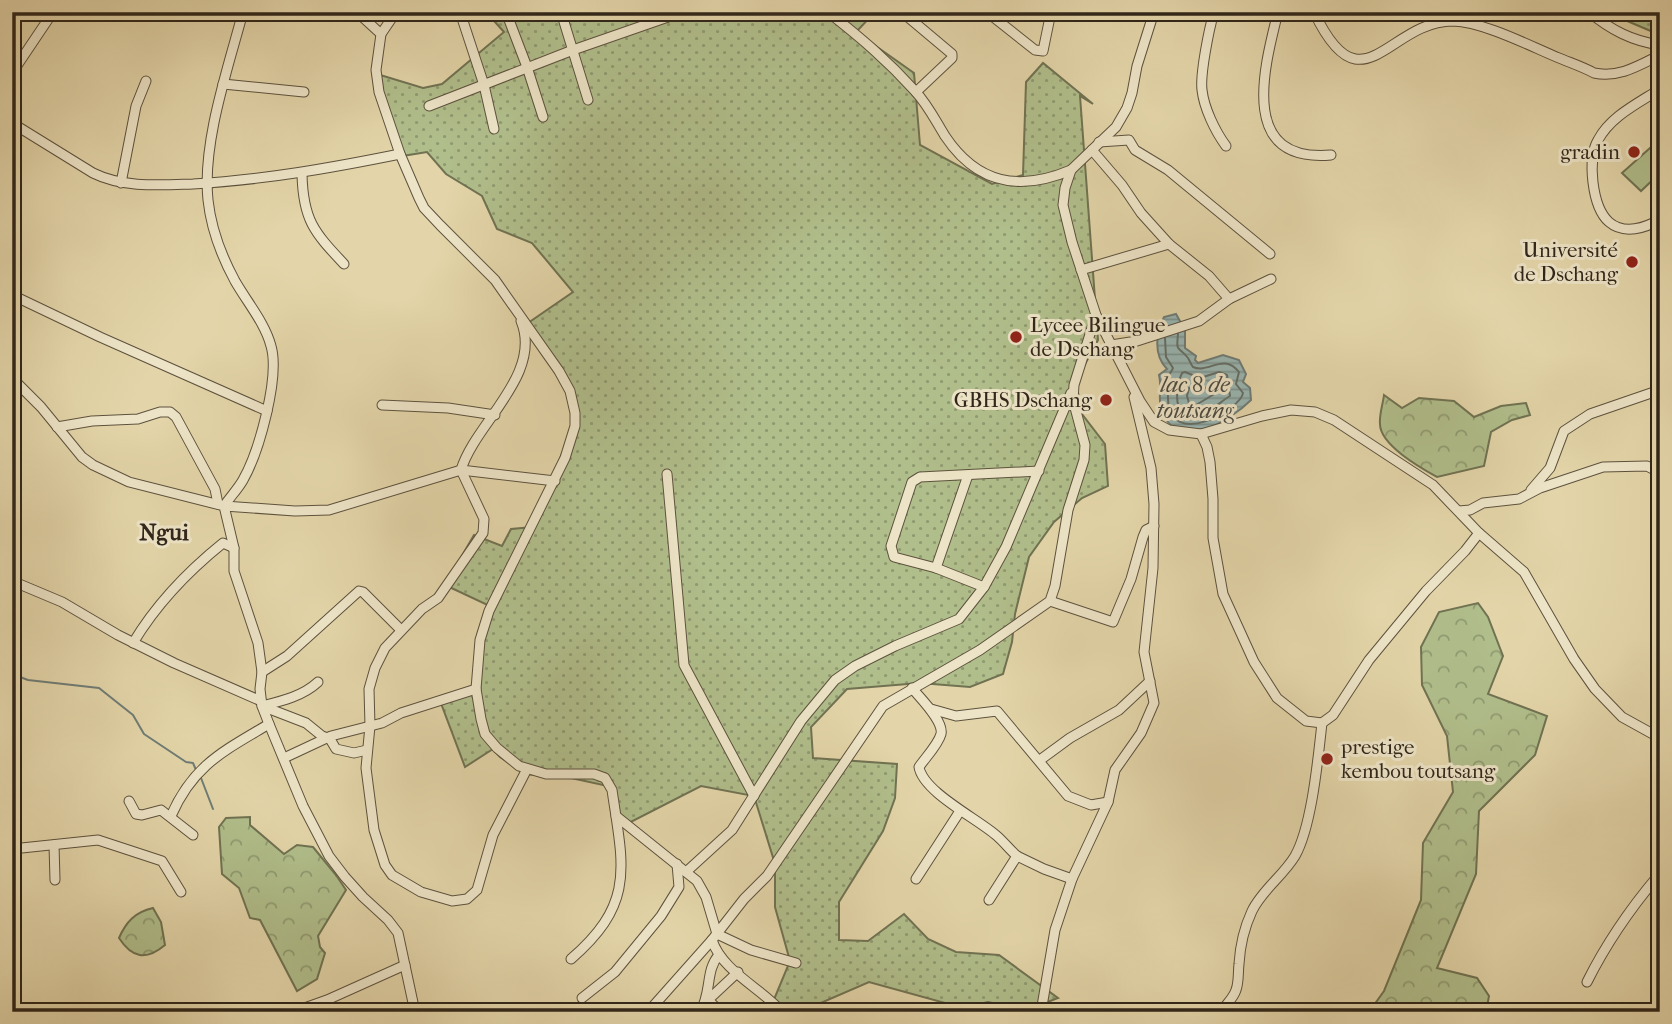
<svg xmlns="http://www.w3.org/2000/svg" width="1672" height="1024" viewBox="0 0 1672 1024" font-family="'IM FELL French Canon',serif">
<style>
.grass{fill:url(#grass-dots);stroke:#707252;stroke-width:2}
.forest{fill:url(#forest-crowns);stroke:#707252;stroke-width:2}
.pitch{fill:#b0be8b;stroke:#707252;stroke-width:2}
.water{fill:url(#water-rules);stroke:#6f7c76;stroke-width:2}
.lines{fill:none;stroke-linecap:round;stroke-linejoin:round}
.shore{stroke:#646e66;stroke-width:2}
.stream{stroke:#6f7c76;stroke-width:2}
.minor-casing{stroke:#5d523e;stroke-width:11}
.minor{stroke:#ede4c7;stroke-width:9}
.poi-dot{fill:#8f2418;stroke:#ede4c7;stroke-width:2.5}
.labels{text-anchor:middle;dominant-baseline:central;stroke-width:6;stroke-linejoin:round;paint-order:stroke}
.poi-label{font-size:21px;fill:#30261a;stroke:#ede4c7;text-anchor:end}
.water-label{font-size:23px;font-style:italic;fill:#4a4a40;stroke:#ede4c7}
.neighbourhood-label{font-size:23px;font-weight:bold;fill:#30261a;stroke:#ede4c7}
</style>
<defs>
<pattern id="grass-dots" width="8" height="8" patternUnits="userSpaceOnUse" patternTransform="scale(1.75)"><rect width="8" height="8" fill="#b0be8b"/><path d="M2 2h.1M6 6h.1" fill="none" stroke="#909a71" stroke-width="1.8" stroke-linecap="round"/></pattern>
<pattern id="forest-crowns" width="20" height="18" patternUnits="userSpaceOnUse" patternTransform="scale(1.75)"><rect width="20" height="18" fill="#b0be8b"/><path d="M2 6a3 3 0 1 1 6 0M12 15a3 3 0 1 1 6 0" fill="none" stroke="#909a71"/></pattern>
<pattern id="water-rules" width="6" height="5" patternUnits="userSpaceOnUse" patternTransform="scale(1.75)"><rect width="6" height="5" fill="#99b6b3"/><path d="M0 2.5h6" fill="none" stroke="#7d9491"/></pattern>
</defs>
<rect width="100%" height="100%" fill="#e3d5a9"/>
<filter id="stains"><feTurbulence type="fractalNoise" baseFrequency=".00286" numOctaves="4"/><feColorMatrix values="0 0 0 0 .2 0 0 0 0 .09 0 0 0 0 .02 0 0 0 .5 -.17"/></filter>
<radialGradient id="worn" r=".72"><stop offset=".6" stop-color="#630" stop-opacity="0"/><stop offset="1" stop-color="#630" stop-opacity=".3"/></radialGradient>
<g class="grass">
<path d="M 486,12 L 875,12 L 856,32 L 914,73 L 920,145 L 992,184 L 1023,175 L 1026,82 L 1043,63 L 1093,104 L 1080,96 L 1098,340 L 1084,366 L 1077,387 L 1082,414 L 1105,444 L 1108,486 L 1082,498 L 1054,522 L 1029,557 L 1015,614 L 1012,642 L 1003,674 L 970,687 L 920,683 L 847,689 L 811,727 L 813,758 L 897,764 L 895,798 L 883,831 L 839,902 L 839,940 L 868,941 L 904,914 L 928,939 L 956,952 L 999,955 L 1058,998 L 1022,1012 L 1011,1012 L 1006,1006 L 988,1002 L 963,1008 L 869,982 L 800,1012 L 766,1012 L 773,1002 L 790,961 L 775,907 L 775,864 L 754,796 L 701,786 L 617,829 L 608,786 L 571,778 L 525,774 L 500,757 L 493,749 L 465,767 L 439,698 L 475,691 L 477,658 L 492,607 L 445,585 L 474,535 L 502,546 L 511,529 L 533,527 L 574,423 L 571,393 L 528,323 L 573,292 L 532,243 L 497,229 L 482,196 L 446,174 L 427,152 L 402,156 L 377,74 L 423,88 L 442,84 L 504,32 Z"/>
<path d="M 1606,12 L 1660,12 L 1660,35 Z"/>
</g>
<g class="forest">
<path d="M 1384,395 L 1402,408 L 1419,398 L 1454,401 L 1474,417 L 1501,406 L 1526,403 L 1530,415 L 1512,420 L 1491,432 L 1484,466 L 1437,477 C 1421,468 1380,445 1380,424 C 1379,415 1383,404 1384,395 Z"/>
<path d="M 1478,603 L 1488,617 L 1503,656 L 1488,694 L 1547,716 L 1535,755 L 1479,811 L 1476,874 L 1437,968 L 1477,978 L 1489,996 L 1486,1012 L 1369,1012 L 1384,991 L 1421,900 L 1423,843 L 1453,792 L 1447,736 L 1422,685 L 1421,647 L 1439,612 Z"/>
<path d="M 250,817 L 250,825 L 284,854 L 297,845 L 313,847 L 336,875 L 346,890 L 318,936 L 320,947 L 325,953 L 317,979 L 297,991 L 260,920 L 250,918 L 239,888 L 222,874 L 219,827 L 226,818 Z"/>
<path d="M 153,908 L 161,922 L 165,945 C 146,961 132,958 119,938 C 126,922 135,912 153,908 Z"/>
</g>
<path class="pitch" d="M 1659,140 L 1660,173 L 1641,191 L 1622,173 Z"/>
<path class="water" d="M 1176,314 L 1185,330 L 1185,348 L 1196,356 L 1195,360 L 1198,363 L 1223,355 L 1239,360 L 1246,374 L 1243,382 L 1250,388 L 1251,400 C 1230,421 1175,455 1161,408 C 1158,397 1162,386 1159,375 L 1167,369 C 1153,355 1156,333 1164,317 Z"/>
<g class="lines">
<g class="shore">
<path d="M 1165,338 L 1166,357 L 1173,368 C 1172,371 1169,374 1168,377 C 1166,381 1168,393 1168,398 C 1169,451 1241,409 1243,393 L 1236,384 L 1239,372 C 1223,352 1209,374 1193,367 C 1191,365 1190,361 1188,358 C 1178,345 1176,354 1178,334"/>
<path d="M 1219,372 L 1227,375 L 1230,396 C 1220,402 1208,414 1196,416 C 1172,420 1175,387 1182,373 L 1185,372 L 1200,378 Z"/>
<path d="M 1214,385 L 1217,388 L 1216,393 L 1196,405 L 1189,403 L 1187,396 L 1189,388 L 1203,389 Z"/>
</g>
<g class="stream">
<path d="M 12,674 L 28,680 L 99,688 L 133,715 L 144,734 L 186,762 L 193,763 L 196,770"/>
<path d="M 201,778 L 213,809"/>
</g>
<defs>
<g id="minor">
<path d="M 357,12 L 381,34"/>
<path d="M 396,12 L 381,34 L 376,70 L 379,92 L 400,154 L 419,198 L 424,208 L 440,225 L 495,280 L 559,371 L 570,391 L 575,413 L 575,426 L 565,458 L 489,611 L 480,640 L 476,689 L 481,719 L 485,734 L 497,748 L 519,766 L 546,774 L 594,774 L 605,778 L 612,790 C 623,866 636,903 571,959"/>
<path d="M 460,12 L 484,85 L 494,129"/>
<path d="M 506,12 L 527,67 L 543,117"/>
<path d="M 561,12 L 588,100"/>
<path d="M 828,12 C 861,38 887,60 915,91 C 928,105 935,120 945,136 C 977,184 1019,192 1071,170"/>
<path d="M 902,12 L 952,54 L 952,58 L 916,92"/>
<path d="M 987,12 L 1035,50 L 1043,51 L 1051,12"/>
<path d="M 1154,12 L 1137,66 L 1132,93 L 1127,108 L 1116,127 L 1071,170 L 1065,188 L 1063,205 L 1072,242 L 1096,315 L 1140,401 L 1154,422 L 1169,430 L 1201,434 L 1262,416 L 1291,410 L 1315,412 L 1334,420 L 1433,485 L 1479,533 L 1524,572 L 1574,659 L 1595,689 L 1622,717 L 1660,738"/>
<path d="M 1214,12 C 1209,29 1200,74 1202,90 C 1204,108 1215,131 1226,146"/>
<path d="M 1278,12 C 1264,68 1238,163 1331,155"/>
<path d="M 1314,12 C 1362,113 1388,21 1453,21 C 1484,22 1530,46 1559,58 C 1571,63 1583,67 1594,73 C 1619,78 1638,66 1660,55"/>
<path d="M 1589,12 C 1611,30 1632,41 1660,45"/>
<path d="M 12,73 L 53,12"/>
<path d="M 223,84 L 304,92"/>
<path d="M 1660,89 C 1637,104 1611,116 1598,140 C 1587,159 1592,207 1609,222 C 1624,235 1646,228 1660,219"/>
<path d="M 429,106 L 573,50 L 668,17 L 667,12"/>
<path d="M 12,123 L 93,173 C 123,188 160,185 193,184 C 263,180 331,168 400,154"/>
<path d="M 1099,142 L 1129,140 L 1135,150 L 1168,170 L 1270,254"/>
<path d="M 1092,150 L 1122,185 L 1141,213 L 1169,244 L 1209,276 L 1229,299"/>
<path d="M 302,174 C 303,220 314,232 344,264"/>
<path d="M 121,183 L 136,106 L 146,81"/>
<path d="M 1081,270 L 1169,244"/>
<path d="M 12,295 L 100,337 L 267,411"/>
<path d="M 521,321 C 543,375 475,423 461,470 L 484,519 L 483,533 L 438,598 L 422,609 L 385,648 L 375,668 L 369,689 L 370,726 L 366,768 L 374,830 L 385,865 L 392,875 L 421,892 L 452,901 L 467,899 L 477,890 L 493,835 L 527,769"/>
<path d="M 1111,345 L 1137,341 L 1199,321 L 1229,299 L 1271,279"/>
<path d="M 12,378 L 41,407 L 82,457 L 93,465 L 129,482 L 224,506 L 234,548 L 234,571 L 258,643 L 262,672 L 260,689 L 262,706 L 269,724 L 303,806 L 329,856 L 345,877 L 363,897 L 388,920 L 398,933 L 415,1012"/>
<path d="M 382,405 L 448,408 L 495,415"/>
<path d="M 57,427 L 92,421 L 138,419 L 160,412 L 170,412 L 176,417 L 215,489 L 218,504"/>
<path d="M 1201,434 L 1207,447 L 1210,462 L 1213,499 L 1213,538 L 1223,594 L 1254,662 L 1277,698 L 1306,721 L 1322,723 C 1318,758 1312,826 1295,856 C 1283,876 1262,890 1252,911 C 1245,926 1240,947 1239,964 C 1238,972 1239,982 1236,990 C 1233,999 1226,1004 1221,1012"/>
<path d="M 667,474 L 684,665 L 754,796"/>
<path d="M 1531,490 L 1550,468 L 1564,431 L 1590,414 L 1654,392 L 1660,384"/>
<path d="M 224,506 C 230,497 238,489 243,480 C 259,452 280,377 271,346 C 265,323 247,302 235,281 C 222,257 211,228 208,200 C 202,143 228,68 243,12"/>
<path d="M 224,506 L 295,511 L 329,510 L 461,470 L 555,481"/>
<path d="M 1459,511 L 1470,510 L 1483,503 L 1519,499 L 1540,488 L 1603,467 L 1647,466 L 1660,473"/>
<path d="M 936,568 L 968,475"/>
<path d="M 12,581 L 62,602 L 118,635 L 174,663 L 261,701 L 262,704"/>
<path d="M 984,587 L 936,568 L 894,557 L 891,546 L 912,482 L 920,477 L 1039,471"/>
<path d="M 1050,601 L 1113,622 L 1131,579 L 1143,537 L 1146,530 L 1154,526"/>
<path d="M 133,643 C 157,603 187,572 223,543 L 234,548"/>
<path d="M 262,672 L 287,656 L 359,591 L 363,592 L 401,630"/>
<path d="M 318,682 C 303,696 282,701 262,706 L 306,723 L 322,736 L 330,739 L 336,749 L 354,753 L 367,750"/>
<path d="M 912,688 C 920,698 944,721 941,734 C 938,745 925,758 919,767 C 923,792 978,819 997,836 C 1004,842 1010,850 1017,856"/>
<path d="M 931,709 L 956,716 L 997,711 L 1068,796 L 1091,805 L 1108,802"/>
<path d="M 1322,723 L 1333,715 L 1369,660 L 1426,591 L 1465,551 L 1479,533"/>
<path d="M 284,758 L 331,736 L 382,723 L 401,713 L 476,689"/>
<path d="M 1040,760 L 1070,738 L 1119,710 L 1150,681"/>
<path d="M 129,801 L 136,814 L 142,815 L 161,810 L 193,835"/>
<path d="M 171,816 C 193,765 224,751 269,724"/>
<path d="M 616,816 L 697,881 L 706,897 L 717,934 L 751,950 L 796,963"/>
<path d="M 1660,834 L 1657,852 L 1660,871"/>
<path d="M 54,845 L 55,880"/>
<path d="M 12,849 L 98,840 L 162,861 L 181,892"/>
<path d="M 686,872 L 732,830 L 801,721 L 835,680 L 855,666 L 895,646 L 959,619 L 984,587 L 1006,547 L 1071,393"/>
<path d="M 916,879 L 960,811"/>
<path d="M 989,900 L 1017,856 L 1044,869 L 1072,879"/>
<path d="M 1587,982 C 1606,944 1630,909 1657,877 L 1658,870"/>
<path d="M 582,998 L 615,972 L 661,916 L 679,887 L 677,864"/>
<path d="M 299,1010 L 327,1000 L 405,965"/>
<path d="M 648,1012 L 712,940"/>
<path d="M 700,1012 C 712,993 705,970 719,955"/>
<path d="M 721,1012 L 708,1000 L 738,972"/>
<path d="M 782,1012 C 761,988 722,971 712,940 L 744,899 L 767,876 L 883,706 L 980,650 L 1050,601 L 1055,586 L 1068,510 L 1084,460 L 1085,445 L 1073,400 L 1074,385 L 1096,315"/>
<path d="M 1041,1012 L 1055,930 L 1072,879 L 1108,802 L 1115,770 L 1141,733 L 1154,703 L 1144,652 L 1153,568 L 1154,504 L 1151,468 L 1134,397"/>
</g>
</defs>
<use href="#minor" class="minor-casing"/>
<use href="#minor" class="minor"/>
</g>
<g class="poi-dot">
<circle cx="1634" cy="152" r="7"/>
<circle cx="1632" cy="262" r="7"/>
<circle cx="1016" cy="337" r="7"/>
<circle cx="1106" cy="400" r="7"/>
<circle cx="1327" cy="759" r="7"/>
</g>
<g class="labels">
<g class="poi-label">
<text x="1620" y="152">gradin</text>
<text x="1618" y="250">Université<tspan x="1618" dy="24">de Dschang</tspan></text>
<text x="1030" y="325" text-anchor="start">Lycee Bilingue<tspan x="1030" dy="24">de Dschang</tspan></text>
<text x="1092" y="400">GBHS Dschang</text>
<text x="1341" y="747" text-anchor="start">prestige<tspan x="1341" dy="24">kembou toutsang</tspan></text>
</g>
<g class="water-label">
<text x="1195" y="384">lac 8 de<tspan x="1195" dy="26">toutsang</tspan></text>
</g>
<g class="neighbourhood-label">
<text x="164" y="532">Ngui</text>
</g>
</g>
<rect width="1672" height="1024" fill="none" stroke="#e3d5a9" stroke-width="42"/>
<rect x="14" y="14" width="1644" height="996" fill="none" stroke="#30261a" stroke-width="3.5"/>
<rect x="21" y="21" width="1630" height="982" fill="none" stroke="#30261a" stroke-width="2"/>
<rect width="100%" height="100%" filter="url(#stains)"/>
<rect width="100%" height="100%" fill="url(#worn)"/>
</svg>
